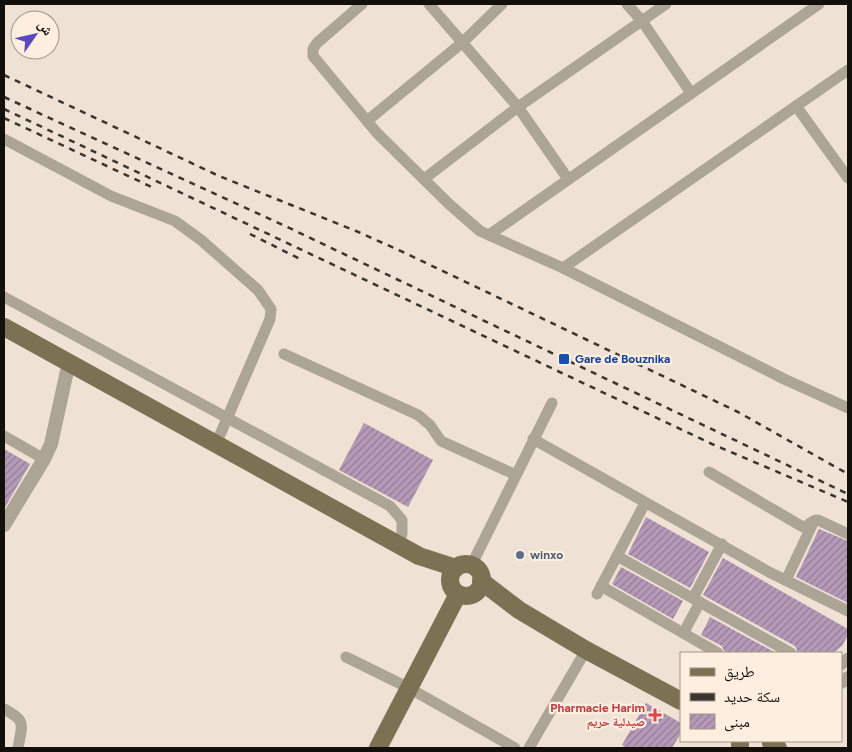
<svg xmlns="http://www.w3.org/2000/svg" width="852" height="752" viewBox="0 0 852 752" font-family="Figtree,'Noto Naskh Arabic',sans-serif">
<style>
.building{fill:url(#building-hatch)}
.lines{fill:none;stroke-linecap:round;stroke-linejoin:round}
.minor{stroke:#aca595;stroke-width:11}
.tertiary{stroke:#aca595;stroke-width:14}
.primary{stroke:#7d7153;stroke-width:18}
.rail{stroke:#3b352f;stroke-width:2.5;stroke-dasharray:6 6;stroke-linecap:butt}
.transit-dot{fill:#1a4fb4;stroke:#fdeee0;stroke-width:2}
.service-dot{fill:#5c6f8a;stroke:#fdeee0;stroke-width:2}
.health-dot{fill:#e0444e;stroke:#fdeee0;stroke-width:2}
.labels{text-anchor:middle;dominant-baseline:central;stroke-width:4.5;stroke-linejoin:round;paint-order:stroke}
.transit-label{font-size:12px;font-weight:bold;fill:#164399;stroke:#fdeee0;text-anchor:start}
.service-label{font-size:12px;font-weight:bold;fill:#4e5e75;stroke:#fdeee0;text-anchor:start}
.health-label{font-size:12px;font-weight:bold;fill:#be3a42;stroke:#fdeee0;text-anchor:end}
</style>
<defs>
<pattern id="building-hatch" width="6" height="6" patternUnits="userSpaceOnUse" patternTransform="scale(1.25)"><rect width="6" height="6" fill="#b59ab8"/><path d="M-1 1l2-2M0 6l6-6M5 7l2-2" fill="none" stroke="#927c94"/></pattern>
</defs>
<rect width="100%" height="100%" fill="#efe1d3"/>
<g class="building">
<path d="M 364,423 L 433,460 L 408,507 L 339,470 Z"/>
<path d="M 4,449 L 30,464 L 4,509 Z"/>
<path d="M 646,517 L 709,552 L 690,588 L 628,554 Z"/>
<path d="M 819,529 L 848,541 L 848,603 L 796,577 Z"/>
<path d="M 723,558 L 848,629 L 848,635 L 842,646 L 833,653 L 798,653 L 795,646 L 703,595 Z"/>
<path d="M 621,567 L 683,601 L 673,619 L 612,584 Z"/>
<path d="M 710,617 L 776,653 L 725,653 L 722,646 L 701,635 Z"/>
<path d="M 646,703 L 681,723 L 681,733 L 672,748 L 626,748 L 622,745 Z"/>
</g>
<g class="lines">
<g class="minor">
<path d="M 362,4 L 317,43 L 313,49 L 313,56 L 377,133 L 449,204 L 480,231 L 563,268 L 784,379 L 848,408"/>
<path d="M 429,4 L 518,107 L 568,179"/>
<path d="M 627,4 L 642,21 L 691,93"/>
<path d="M 796,106 L 848,178"/>
<path d="M 367,121 L 463,42 L 502,4"/>
<path d="M 4,139 L 111,196 L 175,221 L 201,240 L 258,290 L 271,309 L 270,319 L 216,444"/>
<path d="M 424,179 L 518,107 L 666,4"/>
<path d="M 489,235 L 819,4"/>
<path d="M 563,268 L 848,70"/>
<path d="M 4,297 L 390,506 L 402,520 L 402,534 L 399,544"/>
<path d="M 284,354 L 418,415 L 430,425 L 441,441 L 516,475"/>
<path d="M 4,436 L 44,459"/>
<path d="M 533,439 L 769,572 L 848,611"/>
<path d="M 709,472 L 803,527 C 809,526 811,520 818,520 L 848,534"/>
<path d="M 617,556 L 791,653"/>
<path d="M 471,566 L 552,403"/>
<path d="M 786,580 L 814,521"/>
<path d="M 601,586 L 718,653"/>
<path d="M 597,594 L 645,503"/>
<path d="M 693,598 L 722,544"/>
<path d="M 684,632 L 700,602"/>
<path d="M 346,657 L 409,688 L 515,748"/>
<path d="M 841,665 L 848,658"/>
<path d="M 4,709 C 27,721 22,724 18,748"/>
<path d="M 529,748 L 586,650"/>
</g>
<g class="tertiary">
<path d="M 4,525 L 44,459 L 51,444 L 69,362"/>
<path d="M 841,682 L 848,678"/>
</g>
<g class="primary">
<path d="M 4,327 L 419,556 L 456,568"/>
<circle cx="466" cy="580" r="16"/>
<path d="M 481,581 L 519,610 L 586,650 L 681,701"/>
<path d="M 740,741 L 740,748"/>
<path d="M 771,743 L 778,748"/>
<path d="M 378,748 L 458,594"/>
</g>
<g class="rail">
<path d="M 4,75 L 219,176 L 356,231 L 403,252 L 738,412 L 848,474"/>
<path d="M 4,97 L 283,225 L 848,494"/>
<path d="M 4,109 L 712,444 L 848,502"/>
<path d="M 4,118 L 156,189"/>
<path d="M 250,234 L 300,259"/>
</g>
</g>
<rect class="transit-dot" x="558" y="353" width="12" height="12" rx="2.5"/>
<circle class="service-dot" cx="520" cy="555" r="5"/>
<path class="health-dot" d="M652.5 707.5h5v5h5v5h-5v5h-5v-5h-5v-5h5z"/>
<g class="labels">
<g class="transit-label">
<text x="575" y="359">Gare de Bouznika</text>
</g>
<g class="service-label">
<text x="530" y="555">winxo</text>
</g>
<g class="health-label">
<text x="645" y="708">Pharmacie Harim<tspan x="645" dy="14">صيدلية حريم</tspan></text>
</g>
</g>
<rect width="852" height="752" fill="none" stroke="#130f0a" stroke-width="10"/>
<rect x="680" y="652" width="162" height="90" fill="#fdeee0" stroke="#9f958a"/>
<rect x="690" y="668" width="25" height="8" fill="#7d7153" stroke="#9f958a"/>
<text x="724" y="677" font-size="15" fill="#130f0a">طريق</text>
<rect x="690" y="693" width="25" height="8" fill="#3b352f" stroke="#9f958a"/>
<text x="724" y="702" font-size="15" fill="#130f0a">سكة حديد</text>
<rect x="690" y="714" width="25" height="15" fill="url(#building-hatch)" stroke="#9f958a"/>
<text x="724" y="727" font-size="15" fill="#130f0a">مبنى</text>
<g transform="translate(35 35) rotate(56)"><circle r="24" fill="#fdeee0" stroke="#9f958a"/>
<path d="M0-4L9 19L0 12L-9 19Z" fill="#5b48c0"/>
<text y="-8" font-size="14" font-weight="bold" text-anchor="middle" fill="#130f0a">ش</text>
</g>
</svg>
